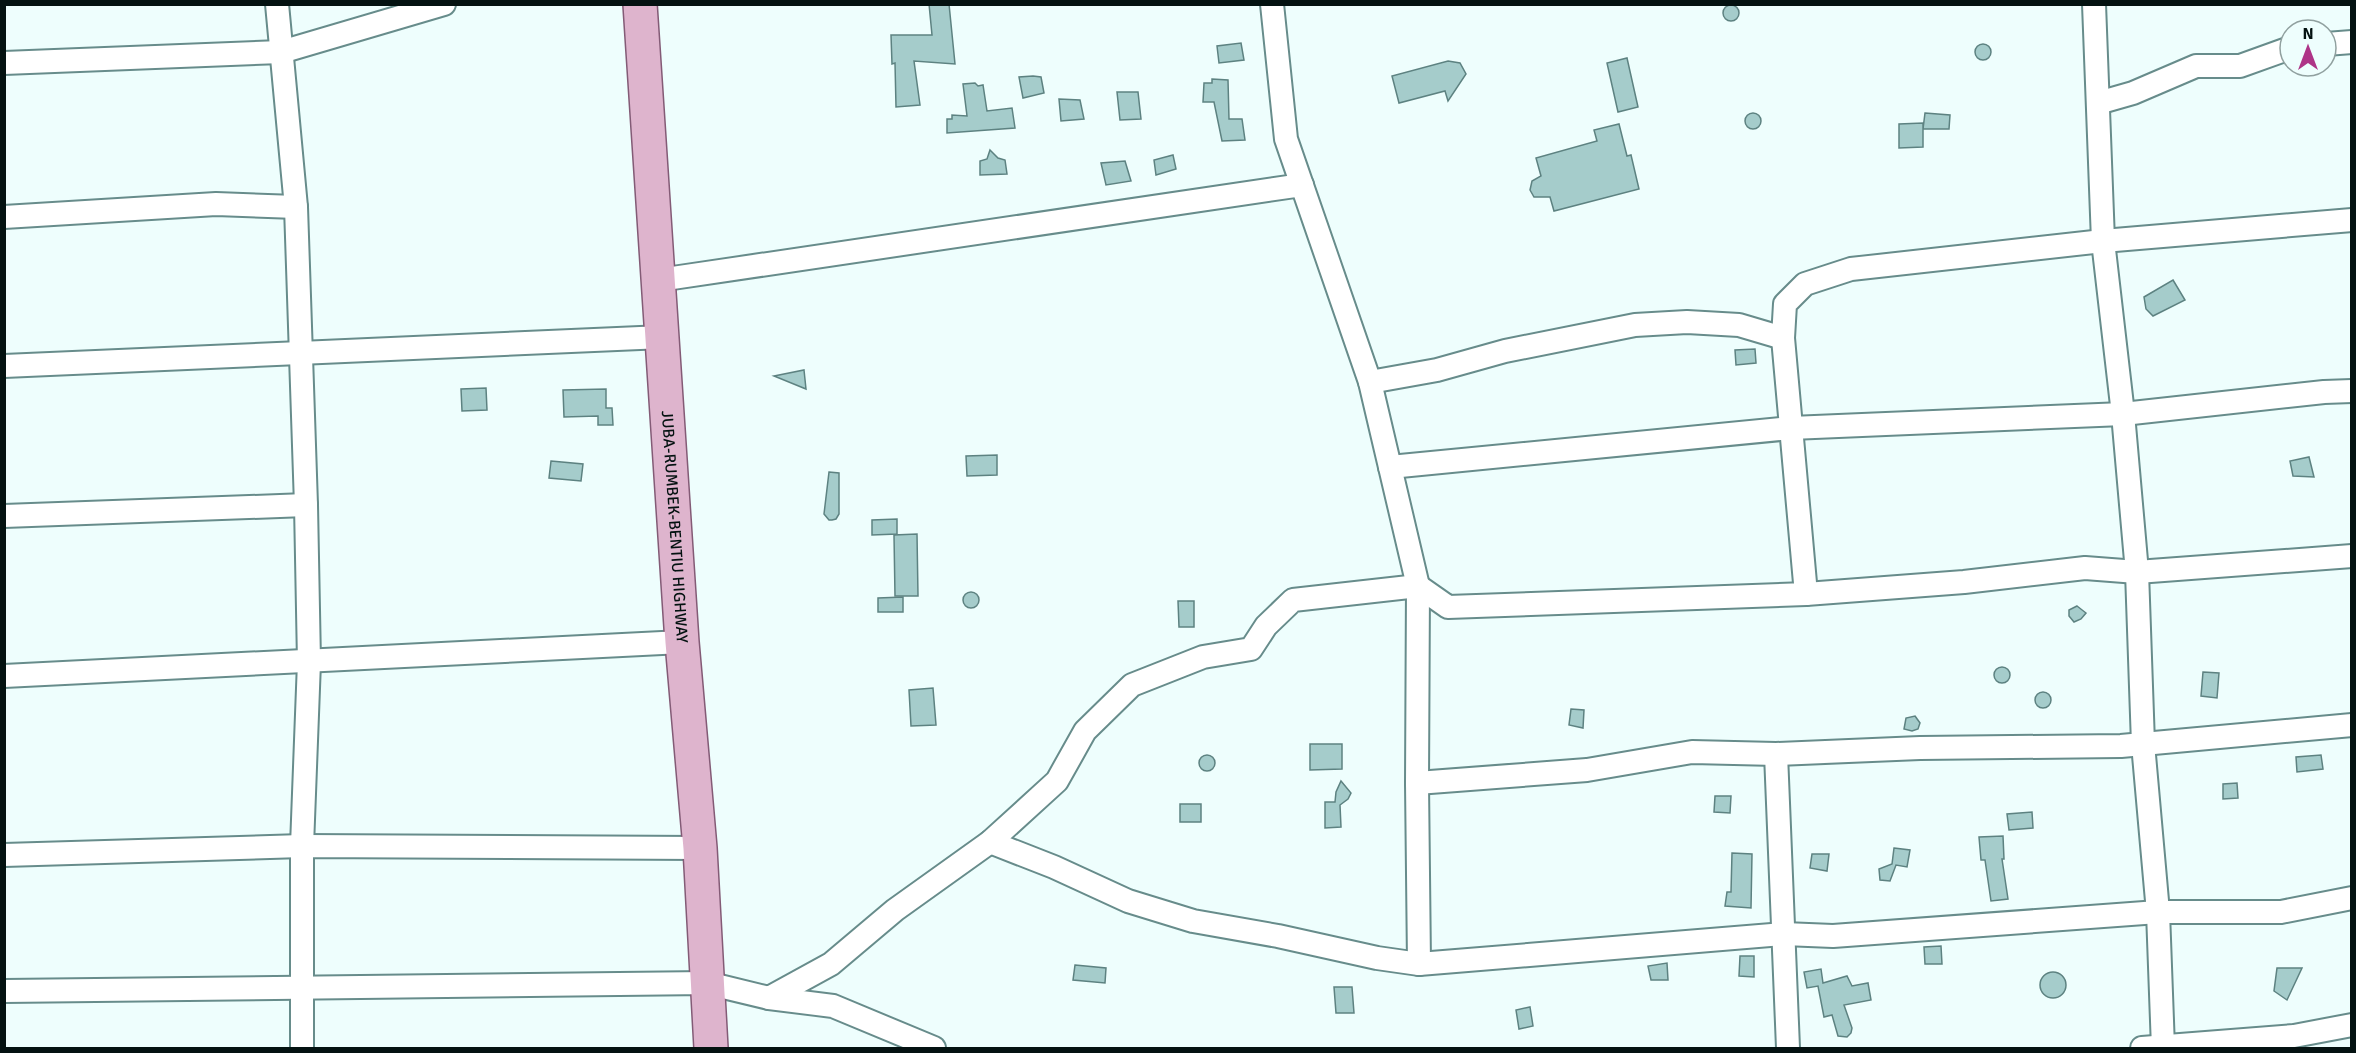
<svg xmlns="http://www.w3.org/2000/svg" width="2356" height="1053" viewBox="0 0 2356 1053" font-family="Signika,sans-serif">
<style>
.building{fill:#a5cccb;stroke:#5d8281;stroke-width:1.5}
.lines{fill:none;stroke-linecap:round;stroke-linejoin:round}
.street-casing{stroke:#678c8b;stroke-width:26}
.primary-casing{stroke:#835b76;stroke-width:36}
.street{stroke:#fff;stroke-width:22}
.primary{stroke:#deb4cd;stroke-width:33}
.labels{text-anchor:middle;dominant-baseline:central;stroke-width:6;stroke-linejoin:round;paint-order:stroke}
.street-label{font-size:16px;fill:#041211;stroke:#eefefd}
</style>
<rect width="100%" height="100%" fill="#eefefd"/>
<g class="building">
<path d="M 929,4 L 949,4 L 955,64 L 914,61 L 920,105 L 896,107 L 895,63 L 892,64 L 891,35 L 932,35 Z"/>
<circle cx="1731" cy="13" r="8"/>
<path d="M 1241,43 L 1244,60 L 1219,63 L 1217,46 Z"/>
<circle cx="1983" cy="52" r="8"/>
<path d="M 1627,58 L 1638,107 L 1618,112 L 1607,63 Z"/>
<path d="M 1448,61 L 1460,63 L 1466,74 L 1448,101 L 1445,91 L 1399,103 L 1392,76 Z"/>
<path d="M 1033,76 L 1041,77 L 1044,93 L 1023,98 L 1019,77 Z"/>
<path d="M 1212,79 L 1228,80 L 1229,119 L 1242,119 L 1245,140 L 1222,141 L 1214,102 L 1203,102 L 1204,83 L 1212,83 Z"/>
<path d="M 975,83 L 978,86 L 983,85 L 987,111 L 1012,108 L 1015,128 L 947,133 L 947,119 L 952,119 L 952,115 L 967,116 L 963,84 Z"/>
<path d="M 1117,92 L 1138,92 L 1141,119 L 1120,120 Z"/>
<path d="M 1059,99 L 1080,100 L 1084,119 L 1061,121 Z"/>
<path d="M 1925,113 L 1950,115 L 1949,129 L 1923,129 Z"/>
<circle cx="1753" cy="121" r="8"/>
<path d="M 1923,123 L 1923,147 L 1899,148 L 1899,124 Z"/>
<path d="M 1619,124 L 1627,156 L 1631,155 L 1639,189 L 1554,211 L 1550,197 L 1534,197 L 1530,190 L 1532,181 L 1541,176 L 1536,158 L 1597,141 L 1594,130 Z"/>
<path d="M 990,150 L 998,158 L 1005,160 L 1007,174 L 980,175 L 980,161 L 987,159 Z"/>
<path d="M 1173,155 L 1176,169 L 1156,175 L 1154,160 Z"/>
<path d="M 1125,161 L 1131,181 L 1106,185 L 1101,163 Z"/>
<path d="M 2173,280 L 2185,300 L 2153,316 L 2146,309 L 2144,297 Z"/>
<path d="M 1755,349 L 1756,363 L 1736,365 L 1735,350 Z"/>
<path d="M 804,370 L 806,389 L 774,376 Z"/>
<path d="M 486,388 L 487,410 L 462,411 L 461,389 Z"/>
<path d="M 606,389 L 606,408 L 612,408 L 613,425 L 598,425 L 598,416 L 564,417 L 563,390 Z"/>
<path d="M 997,455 L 997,475 L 967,476 L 966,456 Z"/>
<path d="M 2309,457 L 2314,477 L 2293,476 L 2290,461 Z"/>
<path d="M 551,461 L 583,464 L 581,481 L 549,478 Z"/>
<path d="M 829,472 L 839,473 L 839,514 L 836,519 L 832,520 L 829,520 L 824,514 Z"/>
<path d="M 897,519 L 897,534 L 872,535 L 872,520 Z"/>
<path d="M 917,534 L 918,596 L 895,596 L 894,535 Z"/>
<circle cx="971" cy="600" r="8"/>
<path d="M 903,597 L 903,612 L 878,612 L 878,598 Z"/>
<path d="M 1178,601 L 1194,601 L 1194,627 L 1179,627 Z"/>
<path d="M 2077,606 L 2086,613 L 2081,619 L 2074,622 L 2069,616 L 2069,610 Z"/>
<circle cx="2002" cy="675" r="8"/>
<path d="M 2203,672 L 2219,673 L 2217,698 L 2201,696 Z"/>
<path d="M 933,688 L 936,725 L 911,726 L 909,690 Z"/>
<circle cx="2043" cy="700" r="8"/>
<path d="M 1571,709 L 1584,710 L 1583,728 L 1569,725 Z"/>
<path d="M 1915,716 L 1920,723 L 1918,729 L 1912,731 L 1904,729 L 1906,718 Z"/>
<path d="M 1310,744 L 1342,744 L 1342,769 L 1310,770 Z"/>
<path d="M 2321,755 L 2323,769 L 2297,772 L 2296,757 Z"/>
<circle cx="1207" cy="763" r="8"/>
<path d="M 1341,781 L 1351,793 L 1348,799 L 1340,805 L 1341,827 L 1325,828 L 1325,802 L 1335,802 L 1336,792 Z"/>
<path d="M 2237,783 L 2238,798 L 2223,799 L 2223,784 Z"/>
<path d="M 1715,796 L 1731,796 L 1730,813 L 1714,812 Z"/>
<rect x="1180" y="804" width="21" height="18"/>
<path d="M 2032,812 L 2033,828 L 2009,830 L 2007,814 Z"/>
<path d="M 2003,836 L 2004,859 L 2002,859 L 2008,899 L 1991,901 L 1985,860 L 1981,860 L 1979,837 Z"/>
<path d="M 1894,848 L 1910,850 L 1907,867 L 1896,865 L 1890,881 L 1880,880 L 1879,869 L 1892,864 Z"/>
<path d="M 1732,853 L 1752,854 L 1751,908 L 1725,906 L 1727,892 L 1731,892 Z"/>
<path d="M 1812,854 L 1829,854 L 1827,871 L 1810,868 Z"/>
<path d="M 1941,946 L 1942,964 L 1925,964 L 1924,947 Z"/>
<path d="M 1740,956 L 1754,956 L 1754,977 L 1739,976 Z"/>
<path d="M 1667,963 L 1668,980 L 1651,980 L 1648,966 Z"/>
<path d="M 1075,965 L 1106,968 L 1105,983 L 1073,980 Z"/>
<path d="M 2277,968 L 2302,968 L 2287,1000 L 2274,991 Z"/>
<path d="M 1821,969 L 1823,983 L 1847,976 L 1852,986 L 1868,983 L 1871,1000 L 1844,1005 L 1852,1028 L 1851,1033 L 1847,1037 L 1838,1036 L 1832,1015 L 1824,1017 L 1818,986 L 1807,988 L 1804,972 Z"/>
<circle cx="2053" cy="985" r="13"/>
<path d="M 1334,987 L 1352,987 L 1354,1013 L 1336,1013 Z"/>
<path d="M 1530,1007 L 1533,1026 L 1519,1029 L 1516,1010 Z"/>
</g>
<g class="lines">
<defs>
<g id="street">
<path d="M 277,4 L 296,207 L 306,505 L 309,662 L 302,846 L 302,1048"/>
<path d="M 1272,4 L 1286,139 L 1370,382 L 1418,586 L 1417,783 L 1419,964"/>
<path d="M 2094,4 L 2103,241 L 2123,414 L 2137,572 L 2143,744 L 2158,912 L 2163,1048"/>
<path d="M 2326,44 L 2352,42"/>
<path d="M 4,63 L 281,52 L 444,4"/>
<path d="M 2098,103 L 2133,93 L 2196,66 L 2240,66 L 2290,48"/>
<path d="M 4,217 L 216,204 L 296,207"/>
<path d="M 659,280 L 1302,185"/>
<path d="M 4,366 L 663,337"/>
<path d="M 1370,382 L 1437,370 L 1505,351 L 1635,325 L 1687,322 L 1739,325 L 1783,338"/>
<path d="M 1390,467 L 1791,428 L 2123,414 L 2324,392 L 2352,391"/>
<path d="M 4,516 L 306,505"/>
<path d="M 1806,594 L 1964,582 L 2085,568 L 2137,572 L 2352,556"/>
<path d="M 4,676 L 682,642"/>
<path d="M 1776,754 L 1788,1048"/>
<path d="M 1417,783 L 1587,770 L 1692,752 L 1776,754 L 1920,748 L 2121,746 L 2352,725"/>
<path d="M 990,842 L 1054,867 L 1128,901 L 1193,921 L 1278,936 L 1377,958 L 1419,964 L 1784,934 L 1833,936 L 2158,912 L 2281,912 L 2352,898"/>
<path d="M 4,855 L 302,846 L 700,848"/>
<path d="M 4,991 L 707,983 L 769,998 L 831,964 L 895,910 L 990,842 L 1057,781 L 1085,731 L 1132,685 L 1203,657 L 1251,649 L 1266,626 L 1293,600 L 1418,586 L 1448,607 L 1806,594 L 1783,338 L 1785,304 L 1805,284 L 1851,269 L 2103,241 L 2352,220"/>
<path d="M 769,998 L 833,1006 L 934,1048"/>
<path d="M 2142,1048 L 2294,1036 L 2352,1025"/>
</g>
<g id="primary">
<path id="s1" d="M 640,4 L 682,642 L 700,848 L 711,1048"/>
</g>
</defs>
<use href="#street" class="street-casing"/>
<use href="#primary" class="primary-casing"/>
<use href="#street" class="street"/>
<use href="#primary" class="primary"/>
</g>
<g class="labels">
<g class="street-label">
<text stroke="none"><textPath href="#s1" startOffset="524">JUBA-RUMBEK-BENTIU HIGHWAY</textPath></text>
</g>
</g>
<rect width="2356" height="1053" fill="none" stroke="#041211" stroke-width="12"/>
<g transform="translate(2308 48)"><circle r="28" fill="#eefefd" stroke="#90a09f" stroke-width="1.5"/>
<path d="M0-4.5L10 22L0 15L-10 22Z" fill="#ae3487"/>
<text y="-9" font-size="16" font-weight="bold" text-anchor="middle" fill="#041211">N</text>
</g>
</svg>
